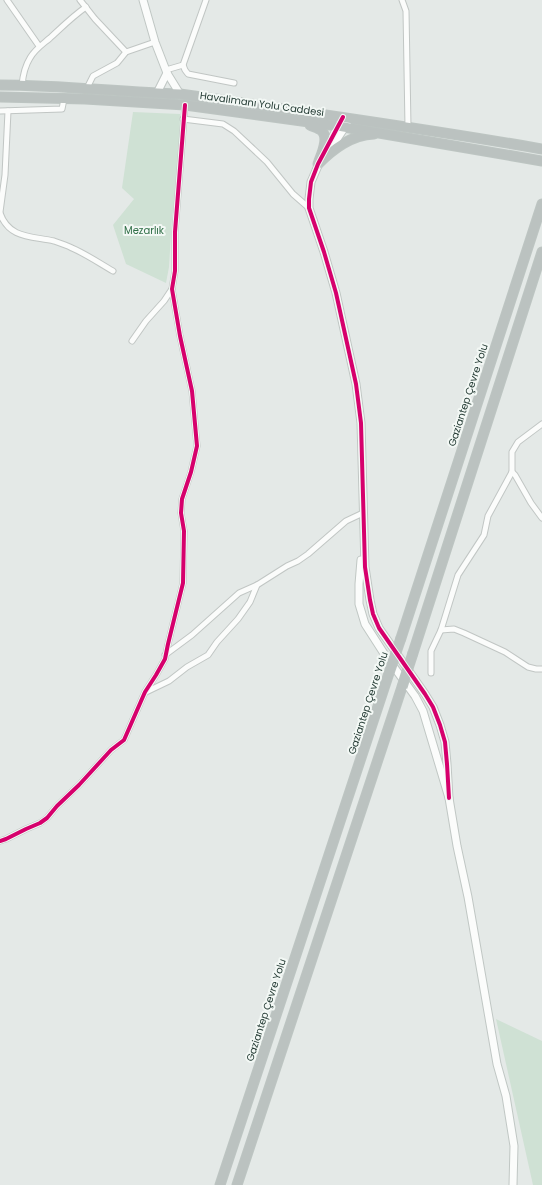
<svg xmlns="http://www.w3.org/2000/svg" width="542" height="1185" viewBox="0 0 542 1185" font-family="Poppins,sans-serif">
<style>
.green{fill:#cfe1d4}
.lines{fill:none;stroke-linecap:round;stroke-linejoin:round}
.street-casing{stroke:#c1c6c4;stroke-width:7}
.secondary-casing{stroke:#c0c7c4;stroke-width:9}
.highway-casing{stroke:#bdc5c2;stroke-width:11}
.street{stroke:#fbfcfb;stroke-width:5}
.secondary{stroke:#fbfcfb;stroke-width:7}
.highway{stroke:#bbc2c0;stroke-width:9}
.highway-bridge-casing{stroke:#bdc5c2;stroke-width:11;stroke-linecap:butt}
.highway-bridge{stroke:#bbc2c0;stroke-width:9}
.cycleway-casing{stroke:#f3f8f5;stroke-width:6}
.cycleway{stroke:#d6006c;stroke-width:4}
.labels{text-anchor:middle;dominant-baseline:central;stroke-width:4;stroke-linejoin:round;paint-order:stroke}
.street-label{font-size:10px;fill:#243b34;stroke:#f3f8f5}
.park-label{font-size:10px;fill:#306f47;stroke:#f3f8f5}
</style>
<rect width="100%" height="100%" fill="#e4e9e7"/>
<g class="green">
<path d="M 133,112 L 180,114 L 179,166 L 172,218 L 169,267 L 166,283 L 126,264 L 113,225 L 134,199 L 122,188 Z"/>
<path d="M 496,1019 L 542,1041 L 542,1185 L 533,1185 Z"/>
</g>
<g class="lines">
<defs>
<g id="street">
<path d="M 7,0 L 39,46"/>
<path d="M 80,0 L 95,19 L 126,52"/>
<path d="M 402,0 L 406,11 L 408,127"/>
<path d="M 183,65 L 185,70 L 188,74 L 234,83"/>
<path d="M 166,70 L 183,65 L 206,0"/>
<path d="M 22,85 C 23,75 25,66 30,58 C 35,49 43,44 50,38 C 62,27 73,16 86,7"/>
<path d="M 87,88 L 93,76 L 117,63 L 126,52 L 155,42"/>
<path d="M 0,111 L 62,109 L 64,99"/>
<path d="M 183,119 L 223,124 L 234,131 L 267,162 L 293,194 L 309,208"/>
<path d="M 0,212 L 5,175 L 8,111"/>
<path d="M 0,213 C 9,239 32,236 54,241 C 60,243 66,245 72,248 C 86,254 99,263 113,271"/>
<path d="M 132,341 L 146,321 L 164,301 L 172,289"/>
<path d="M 512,472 L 515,475 L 531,503 L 542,518"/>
<path d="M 441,630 L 454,629 L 464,633 L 505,652 L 528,667 L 536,669 L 542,669"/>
<path d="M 165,655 L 192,635 L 239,593 L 257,585 L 287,566 L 298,561 L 308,554 L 346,521 L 363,513"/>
<path d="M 431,673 L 431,651 L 441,630 L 458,575 L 484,535 L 488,516 L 512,472 L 512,452 L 518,442 L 542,424"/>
<path d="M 146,692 L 169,681 L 187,667 L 208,655 L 217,642 L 238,619 L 250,602 L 257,585"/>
<path d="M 0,841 L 6,839 L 26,829 L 40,823 L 47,818 L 57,806 L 79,785 L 111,750 L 124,740 L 145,692 L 156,675 L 165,659 L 168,644 L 183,583 L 184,531 L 181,513 L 182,499 L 191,472 L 197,446 L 192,391 L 180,336 L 172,289 L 175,271 L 175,232 L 185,105"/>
</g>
<g id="secondary">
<path d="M 143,0 L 155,42 L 167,73 L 180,94"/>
<path d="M 157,93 L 167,73"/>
<path d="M 331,148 L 347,124"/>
<path d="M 325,152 L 340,122"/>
<path d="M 320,161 L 311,182 L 309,199 L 309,208 L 324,252 L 336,293 L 356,384 L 361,423 L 365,567 L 370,600 L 373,614 L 379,628 L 425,694 L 433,707 L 440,725 L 445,742 L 447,764 L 449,798"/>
<path d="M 361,560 L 359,584 L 359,604 L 365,624 L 383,652 L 415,696 L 423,711 L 449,798 L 457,846 L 468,897 L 497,1064 L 506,1096 L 514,1146 L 513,1185"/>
</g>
<g id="highway">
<path d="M 0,85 C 60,85 120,92 180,94 C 301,111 422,128 542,149"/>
<path d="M 0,97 L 85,99 L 185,105 L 338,126 L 542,161"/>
<path d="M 310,125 C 314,127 319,128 322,131 C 329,138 322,153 319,161"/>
<path d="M 318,164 C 333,149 351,135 374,134"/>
<path d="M 401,638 L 542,204"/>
<path d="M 413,653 L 542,252"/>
<path d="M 220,1185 L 389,673"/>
<path d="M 237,1185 L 402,687"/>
</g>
</defs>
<use href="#street" class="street-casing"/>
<use href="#secondary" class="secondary-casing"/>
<use href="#highway" class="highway-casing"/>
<use href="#street" class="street"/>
<use href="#secondary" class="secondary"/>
<use href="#highway" class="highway"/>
<defs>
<g id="highway-bridge">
<path d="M 389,673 L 401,638"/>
<path d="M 402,687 L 413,653"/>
</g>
</defs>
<use href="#highway-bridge" class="highway-bridge-casing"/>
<use href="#highway-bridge" class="highway-bridge"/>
<defs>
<g id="cycleway">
<path d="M 343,117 L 318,164 L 311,182 L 309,199 L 309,208 L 324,252 L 336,293 L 356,384 L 361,423 L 365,567 L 370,600 L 373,614 L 379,628 L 425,694 L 433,707 L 440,725 L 445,742 L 447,764 L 449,798"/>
<path d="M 0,841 L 6,839 L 26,829 L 40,823 L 47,818 L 57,806 L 79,785 L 111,750 L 124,740 L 145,692 L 156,675 L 165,659 L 168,644 L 183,583 L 184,531 L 181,513 L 182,499 L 191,472 L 197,446 L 192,391 L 180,336 L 172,289 L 175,271 L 175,232 L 185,105"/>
</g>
</defs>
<use href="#cycleway" class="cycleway-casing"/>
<use href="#cycleway" class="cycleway"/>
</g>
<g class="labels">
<g class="street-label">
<text transform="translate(262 104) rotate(8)">Havalimanı Yolu Caddesi</text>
<text transform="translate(468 395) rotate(-72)">Gaziantep Çevre Yolu</text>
<text transform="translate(368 703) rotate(-72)">Gaziantep Çevre Yolu</text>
<text transform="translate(266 1010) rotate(-72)">Gaziantep Çevre Yolu</text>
</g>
<g class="park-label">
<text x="144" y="230">Mezarlık</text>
</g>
</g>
</svg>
